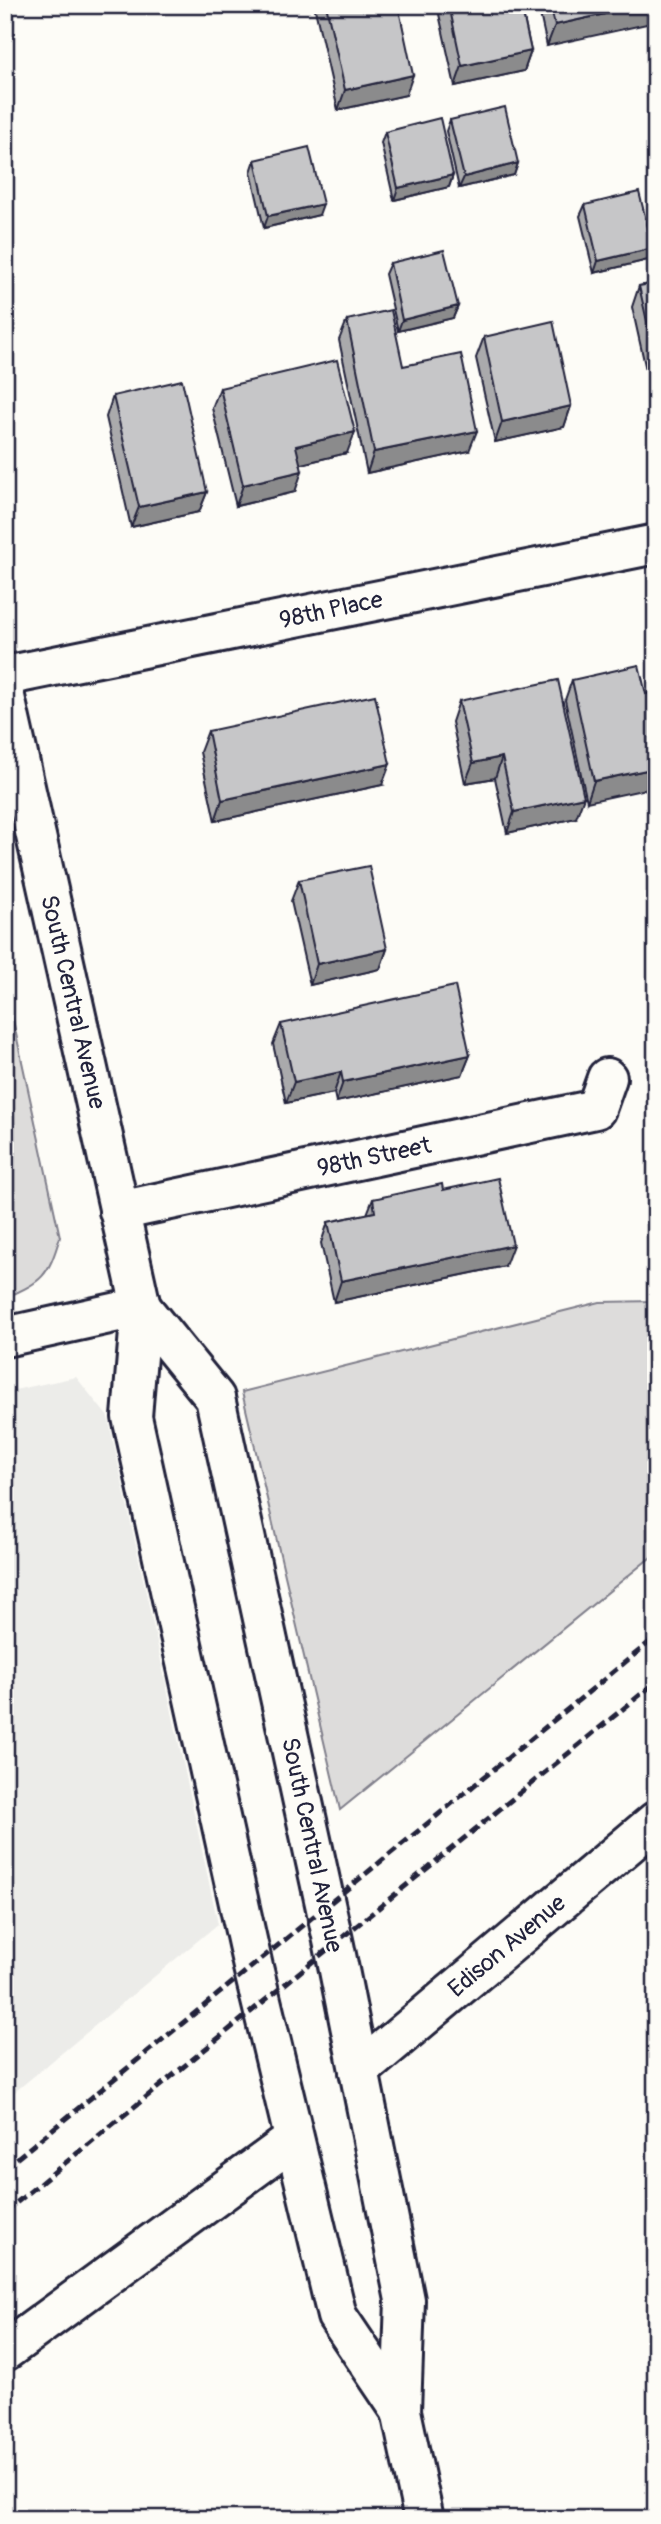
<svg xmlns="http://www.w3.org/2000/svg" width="661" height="2524" viewBox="0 0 661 2524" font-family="Pangolin,sans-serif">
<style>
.built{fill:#ecece9}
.green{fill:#dddcdb;stroke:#807f8b;stroke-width:2}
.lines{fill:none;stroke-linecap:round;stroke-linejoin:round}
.minor-casing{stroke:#22223b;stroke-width:44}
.minor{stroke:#fdfcf7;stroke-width:38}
.rail{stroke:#22223b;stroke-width:5;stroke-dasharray:10 5;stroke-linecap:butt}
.wall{fill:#aaaaac;stroke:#22223b;stroke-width:2}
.shaded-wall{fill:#8b8b8c;stroke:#22223b;stroke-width:2}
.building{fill:#c6c6c8;stroke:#22223b;stroke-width:2}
.labels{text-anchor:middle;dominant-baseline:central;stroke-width:5;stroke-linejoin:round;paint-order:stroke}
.street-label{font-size:24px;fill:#22223b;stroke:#fdfcf7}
</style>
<rect width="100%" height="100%" fill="#fdfcf7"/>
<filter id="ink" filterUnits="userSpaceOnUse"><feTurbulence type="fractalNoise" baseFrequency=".0143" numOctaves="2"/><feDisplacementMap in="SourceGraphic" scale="14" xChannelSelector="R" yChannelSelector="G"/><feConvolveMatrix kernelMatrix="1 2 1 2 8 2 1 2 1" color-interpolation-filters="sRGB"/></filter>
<g filter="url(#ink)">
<path class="built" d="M 76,1377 L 108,1417 L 218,1924 L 5,2100 L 5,1392 Z"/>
<g class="green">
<path d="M 5,983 L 60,1237 C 48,1277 43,1281 5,1298 Z"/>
<path d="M 656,1301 L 656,1553 L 340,1810 L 242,1392 L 600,1302 Z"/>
</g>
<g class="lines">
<defs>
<g id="minor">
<path d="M 5,676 L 656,544"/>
<path d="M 5,697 L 141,1307 L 132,1417 L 253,1967 L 337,2316 L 401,2411"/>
<path d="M 119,1211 L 596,1109 L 607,1078"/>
<path d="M 141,1307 L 215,1398 L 334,1945 L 405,2300 L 401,2411 L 424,2519"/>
<path d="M 5,1337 L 141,1307"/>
<path d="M 359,2071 L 656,1821"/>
<path d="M 5,2351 L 293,2140"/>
</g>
</defs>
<use href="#minor" class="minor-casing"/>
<use href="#minor" class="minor"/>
<g class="rail">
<path d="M 5,2168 L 656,1637"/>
<path d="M 5,2212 L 656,1682"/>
</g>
</g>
<g class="wall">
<path d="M 314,5 L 398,5 L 406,95 L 338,110 Z"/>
<path d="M 437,5 L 521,5 L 531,51 L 524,71 L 455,86 Z"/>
<path d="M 538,5 L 656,5 L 547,46 Z"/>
<path d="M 450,120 L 518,163 L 514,175 L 459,188 L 446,131 Z"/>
<path d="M 385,132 L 453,175 L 449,187 L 394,200 L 381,143 Z"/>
<path d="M 255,160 L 319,215 L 264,228 L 251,172 Z"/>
<path d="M 585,205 L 648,260 L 594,273 L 580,216 Z"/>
<path d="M 390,263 L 458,306 L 453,318 L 398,331 L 385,274 Z"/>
<path d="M 656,283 L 656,415 L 632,307 L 639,286 Z"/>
<path d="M 347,320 L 469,451 L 367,473 L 339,340 Z"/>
<path d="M 484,337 L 571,406 L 564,427 L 495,442 L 476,358 Z"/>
<path d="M 220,388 L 347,453 L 301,464 L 295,492 L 236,506 L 212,408 Z"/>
<path d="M 113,396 L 207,492 L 199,512 L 131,527 L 106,417 Z"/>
<path d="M 572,680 L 646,694 L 587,802 L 565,700 Z"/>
<path d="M 459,701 L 576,818 L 507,833 L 495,778 L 465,783 L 452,722 Z"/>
<path d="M 208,731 L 382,785 L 215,821 L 200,752 Z"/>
<path d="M 299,880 L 387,949 L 380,969 L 310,985 L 291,901 Z"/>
<path d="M 281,1024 L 470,1055 L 462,1075 L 336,1102 L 334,1093 L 286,1103 L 273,1044 Z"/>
<path d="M 443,1190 L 505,1266 L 334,1302 L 321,1243 L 328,1222 L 367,1214 L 373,1199 Z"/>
</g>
<g class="shaded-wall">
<path d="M 646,5 L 656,5 L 656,22 L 547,46 L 555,25 Z"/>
<path d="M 531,51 L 524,71 L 455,86 L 462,66 Z"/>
<path d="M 413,75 L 406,95 L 338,110 L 345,90 Z"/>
<path d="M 518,163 L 514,175 L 459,188 L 464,177 Z"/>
<path d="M 453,175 L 449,187 L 394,200 L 398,188 Z"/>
<path d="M 323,204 L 319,215 L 264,228 L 268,216 Z"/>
<path d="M 653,248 L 648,260 L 594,273 L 598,261 Z"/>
<path d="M 458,306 L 453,318 L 398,331 L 402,320 Z"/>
<path d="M 571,406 L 564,427 L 495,442 L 502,422 Z"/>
<path d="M 477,431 L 469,451 L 367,473 L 374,452 Z"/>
<path d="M 355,432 L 347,453 L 289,467 L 296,446 Z"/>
<path d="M 302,471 L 295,492 L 236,506 L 243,485 Z"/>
<path d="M 207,492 L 199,512 L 131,527 L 139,507 Z"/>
<path d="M 502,757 L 495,778 L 465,783 L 473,763 Z"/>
<path d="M 390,764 L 382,785 L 215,821 L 222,800 Z"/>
<path d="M 656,768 L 656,787 L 587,802 L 594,781 Z"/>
<path d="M 584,797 L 576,818 L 507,833 L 514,812 Z"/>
<path d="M 387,949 L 380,969 L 310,985 L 317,964 Z"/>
<path d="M 470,1055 L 462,1075 L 336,1102 L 343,1082 Z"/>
<path d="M 341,1072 L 334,1093 L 286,1103 L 294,1082 Z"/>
<path d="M 513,1245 L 505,1266 L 334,1302 L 341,1281 Z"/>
</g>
<g class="building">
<path d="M 326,5 L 398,5 L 413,75 L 345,90 Z"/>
<path d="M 449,5 L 521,5 L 531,51 L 462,66 Z"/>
<path d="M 550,5 L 646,5 L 555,25 Z"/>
<path d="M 505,107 L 518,163 L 464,177 L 450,120 Z"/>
<path d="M 440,118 L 453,175 L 398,188 L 385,132 Z"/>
<path d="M 309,147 L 323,204 L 268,216 L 255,160 Z"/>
<path d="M 639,192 L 653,248 L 598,261 L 585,205 Z"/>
<path d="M 444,250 L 458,306 L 402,320 L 390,263 Z"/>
<path d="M 656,283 L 656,361 L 639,286 Z"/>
<path d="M 391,310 L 403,366 L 461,354 L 477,431 L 374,452 L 347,320 Z"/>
<path d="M 553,321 L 571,406 L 502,422 L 484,337 Z"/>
<path d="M 337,360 L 355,432 L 296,446 L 302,471 L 243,485 L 220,388 Z"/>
<path d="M 182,380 L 207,492 L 139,507 L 113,396 Z"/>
<path d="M 639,665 L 646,694 L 656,692 L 656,768 L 594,781 L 572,680 Z"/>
<path d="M 558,680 L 584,797 L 514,812 L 502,757 L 473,763 L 459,701 Z"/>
<path d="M 375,695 L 390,764 L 222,800 L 208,731 Z"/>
<path d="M 369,866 L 387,949 L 317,964 L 299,880 Z"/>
<path d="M 455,986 L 470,1055 L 343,1082 L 341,1072 L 294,1082 L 281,1024 Z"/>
<path d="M 498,1178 L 513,1245 L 341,1281 L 328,1222 L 375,1212 L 373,1199 L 442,1184 L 443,1190 Z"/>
</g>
</g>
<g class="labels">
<g class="street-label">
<text transform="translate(331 610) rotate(-12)">98th Place</text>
<text transform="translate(73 1002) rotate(77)">South Central Avenue</text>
<text transform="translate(374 1157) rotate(-12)">98th Street</text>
<text transform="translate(312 1845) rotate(78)">South Central Avenue</text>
<text transform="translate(507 1946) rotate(-40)">Edison Avenue</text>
</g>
</g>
<rect width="661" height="2524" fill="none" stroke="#fdfcf7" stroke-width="28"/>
<rect x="14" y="14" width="633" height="2496" fill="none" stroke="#22223b" stroke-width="2.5" filter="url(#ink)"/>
</svg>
